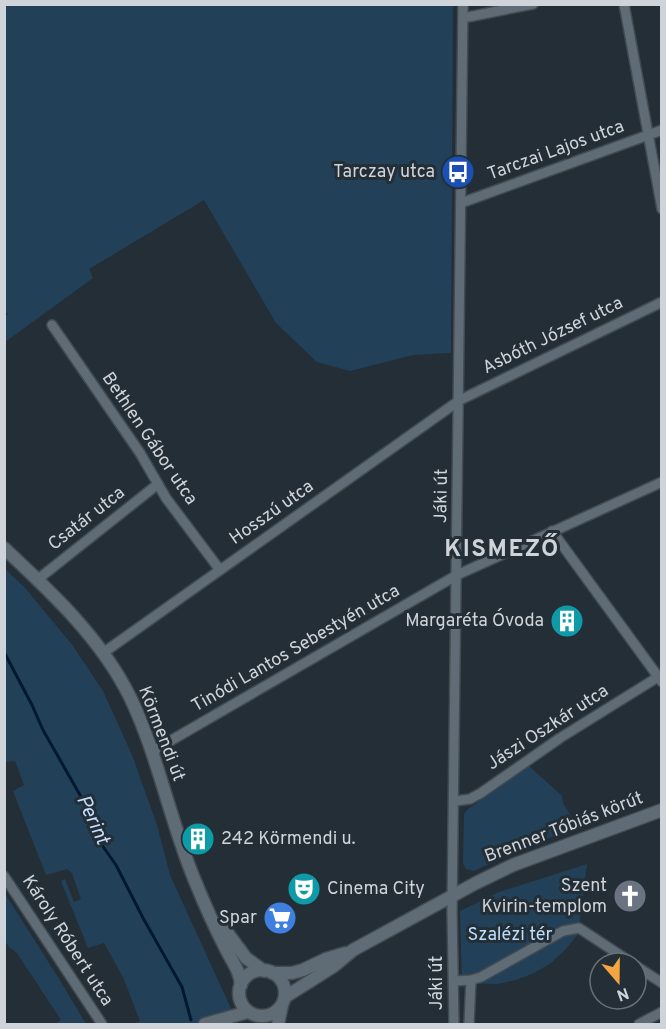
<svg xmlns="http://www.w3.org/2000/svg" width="666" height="1029" viewBox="0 0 666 1029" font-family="Overpass,sans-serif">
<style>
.green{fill:#224158}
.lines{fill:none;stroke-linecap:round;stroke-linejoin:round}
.stream{stroke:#021831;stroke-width:3}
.minor-casing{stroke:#434b52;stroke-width:12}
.tertiary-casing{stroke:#434b52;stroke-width:15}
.minor{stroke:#606c75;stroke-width:9}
.tertiary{stroke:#606c75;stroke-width:12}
.labels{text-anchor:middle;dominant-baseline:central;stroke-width:6;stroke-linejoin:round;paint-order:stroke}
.street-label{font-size:18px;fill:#ced4d9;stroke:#242e36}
.poi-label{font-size:18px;fill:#ced4d9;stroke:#242e36;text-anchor:end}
.park-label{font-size:18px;fill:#bddffb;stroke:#242e36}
.water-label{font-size:20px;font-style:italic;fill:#c4dfff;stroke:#242e36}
.district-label{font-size:24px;font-weight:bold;letter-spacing:1.5px;fill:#ced4d9;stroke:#242e36}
</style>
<rect width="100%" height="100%" fill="#242e36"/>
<g class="green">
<path d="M 5,4 L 453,5 L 451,353 L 413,355 L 350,371 L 317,362 L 276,323 L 204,200 L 89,269 L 93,278 L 5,342 L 5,316 L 8,314 L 4,310 Z"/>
<path d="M 4,568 L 26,589 L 73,646 L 103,691 L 132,755 L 157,825 L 170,875 L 238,1024 L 132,1024 L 140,1021 L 123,977 L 104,943 L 88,948 L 61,881 L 65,879 L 74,902 L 81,899 L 72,873 L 67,869 L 46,875 L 13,791 L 24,785 L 15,761 L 5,762 Z"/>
<path d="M 529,766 L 562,796 L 563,803 L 578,828 L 534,843 L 474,871 L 466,869 L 463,863 L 464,814 L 468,809 Z"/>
<path d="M 587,864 L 578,934 L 566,949 L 551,963 L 534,973 L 516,980 L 498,984 L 462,983 L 460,911 L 499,892 Z"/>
<path d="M 4,892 L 61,982 L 86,1024 L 55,1024 L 61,1020 L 17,953 L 9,947 L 5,941 Z"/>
</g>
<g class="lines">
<path class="stream" d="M 4,652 L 32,705 L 43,730 L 84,802 L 97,838 L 116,865 L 143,918 L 182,987 L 191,1020"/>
<defs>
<g id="minor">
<path d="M 624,4 L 662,209"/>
<path d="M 463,18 L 533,4"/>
<path d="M 461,203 L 662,130"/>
<path d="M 52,325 L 140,453 L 166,498 L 220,570"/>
<path d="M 552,531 L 662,682"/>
<path d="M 37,580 L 158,484"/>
<path d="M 103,653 L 460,400 L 662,302"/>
<path d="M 151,752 L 457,575 L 662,482"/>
<path d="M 455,801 L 470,799 L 481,793 L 560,738 L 658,677"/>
<path d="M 4,876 L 102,1024"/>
<path d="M 636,966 L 662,983"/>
<path d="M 454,981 L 471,980 L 481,977 L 563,931 L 579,928 L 632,963"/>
<path d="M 454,1024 L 452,911 L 463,4"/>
<path d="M 469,1024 L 471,980"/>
<path d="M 639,1024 L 662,1012"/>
</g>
<g id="tertiary">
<path d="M 4,548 C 51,592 101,638 130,697 C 158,755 170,821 195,881 C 204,903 214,926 225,947 C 231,960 240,970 241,985"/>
<path d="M 220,923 L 246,958 L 264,971"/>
<circle cx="262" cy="993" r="23"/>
<path d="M 272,973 L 292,973 L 303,970 L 326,959 L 346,953"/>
<path d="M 285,997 L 334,966 L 353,950 L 476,883 L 513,865 L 662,810"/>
<path d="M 205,1024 L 248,1012"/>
<path d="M 278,1024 L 282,1005"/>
</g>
</defs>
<use href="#minor" class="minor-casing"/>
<use href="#tertiary" class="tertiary-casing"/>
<use href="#minor" class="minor"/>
<use href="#tertiary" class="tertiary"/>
</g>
<defs>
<symbol id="bus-disc" viewBox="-11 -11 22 22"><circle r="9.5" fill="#1a4fb4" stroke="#242e36"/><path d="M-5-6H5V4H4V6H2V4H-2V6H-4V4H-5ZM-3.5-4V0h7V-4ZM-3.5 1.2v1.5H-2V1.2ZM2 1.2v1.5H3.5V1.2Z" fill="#fff"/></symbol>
<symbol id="building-disc" viewBox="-11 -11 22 22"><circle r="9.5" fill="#0f9aa8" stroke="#242e36"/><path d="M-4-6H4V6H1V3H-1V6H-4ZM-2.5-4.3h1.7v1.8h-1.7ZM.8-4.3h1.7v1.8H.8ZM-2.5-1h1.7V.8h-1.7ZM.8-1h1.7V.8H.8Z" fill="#fff"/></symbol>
<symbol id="theatre-disc" viewBox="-11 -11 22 22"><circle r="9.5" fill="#0f9aa8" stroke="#242e36"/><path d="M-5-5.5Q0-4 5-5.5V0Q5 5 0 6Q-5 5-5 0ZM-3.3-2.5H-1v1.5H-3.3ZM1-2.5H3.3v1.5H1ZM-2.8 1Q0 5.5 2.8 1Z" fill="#fff"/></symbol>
<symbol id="church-disc" viewBox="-11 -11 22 22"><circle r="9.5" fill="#6b7280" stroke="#242e36"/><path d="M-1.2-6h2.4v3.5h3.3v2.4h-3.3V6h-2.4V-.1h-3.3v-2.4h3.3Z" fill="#fff"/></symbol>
<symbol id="supermarket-disc" viewBox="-11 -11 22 22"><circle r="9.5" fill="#3f7fe0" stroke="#242e36"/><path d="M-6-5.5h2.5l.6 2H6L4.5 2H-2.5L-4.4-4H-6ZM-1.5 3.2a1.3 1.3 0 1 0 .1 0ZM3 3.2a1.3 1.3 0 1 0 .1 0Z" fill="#fff"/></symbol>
</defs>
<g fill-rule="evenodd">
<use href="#bus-disc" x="439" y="153" width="38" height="38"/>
<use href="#building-disc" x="548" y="602" width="38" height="38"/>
<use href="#building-disc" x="179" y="820" width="38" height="38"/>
<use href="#theatre-disc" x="285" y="870" width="38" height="38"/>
<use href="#church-disc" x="611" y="877" width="38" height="38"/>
<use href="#supermarket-disc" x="261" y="899" width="38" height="38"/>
</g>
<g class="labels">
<g class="street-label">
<text transform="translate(556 151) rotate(-20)">Tarczai Lajos utca</text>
<text transform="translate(553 336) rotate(-26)">Asbóth József utca</text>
<text transform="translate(149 439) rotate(56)">Bethlen Gábor utca</text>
<text transform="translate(442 496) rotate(-89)">Jáki út</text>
<text transform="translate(272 513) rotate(-35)">Hosszú utca</text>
<text transform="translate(87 519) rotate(-38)">Csatár utca</text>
<text transform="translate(296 649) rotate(-30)">Tinódi Lantos Sebestyén utca</text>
<text transform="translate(548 728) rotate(-33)">Jászi Oszkár utca</text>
<text transform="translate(161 734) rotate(69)">Körmendi út</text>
<text transform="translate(564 828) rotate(-21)">Brenner Tóbiás körút</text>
<text transform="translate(67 941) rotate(57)">Károly Róbert utca</text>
<text transform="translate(437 983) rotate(-90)">Jáki út</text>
</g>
<g class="poi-label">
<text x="435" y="172">Tarczay utca</text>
<text x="544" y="621">Margaréta Óvoda</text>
<text x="221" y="839" text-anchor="start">242 Körmendi u.</text>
<text x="607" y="886">Szent<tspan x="607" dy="21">Kvirin-templom</tspan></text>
<text x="327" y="889" text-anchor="start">Cinema City</text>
<text x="257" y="918">Spar</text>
</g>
<g class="park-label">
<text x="510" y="935">Szalézi tér</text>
</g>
<g class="water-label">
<text transform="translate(92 820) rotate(65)">Perint</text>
</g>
<g class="district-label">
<text x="502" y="550">KISMEZŐ</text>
</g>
</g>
<rect width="666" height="1029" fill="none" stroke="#ced4d9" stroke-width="12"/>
<g transform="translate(618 981) rotate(160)"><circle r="28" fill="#242e36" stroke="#687077" stroke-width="1.5"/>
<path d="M0-4.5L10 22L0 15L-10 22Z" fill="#f2a541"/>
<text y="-9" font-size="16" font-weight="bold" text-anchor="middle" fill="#ced4d9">N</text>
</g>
</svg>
